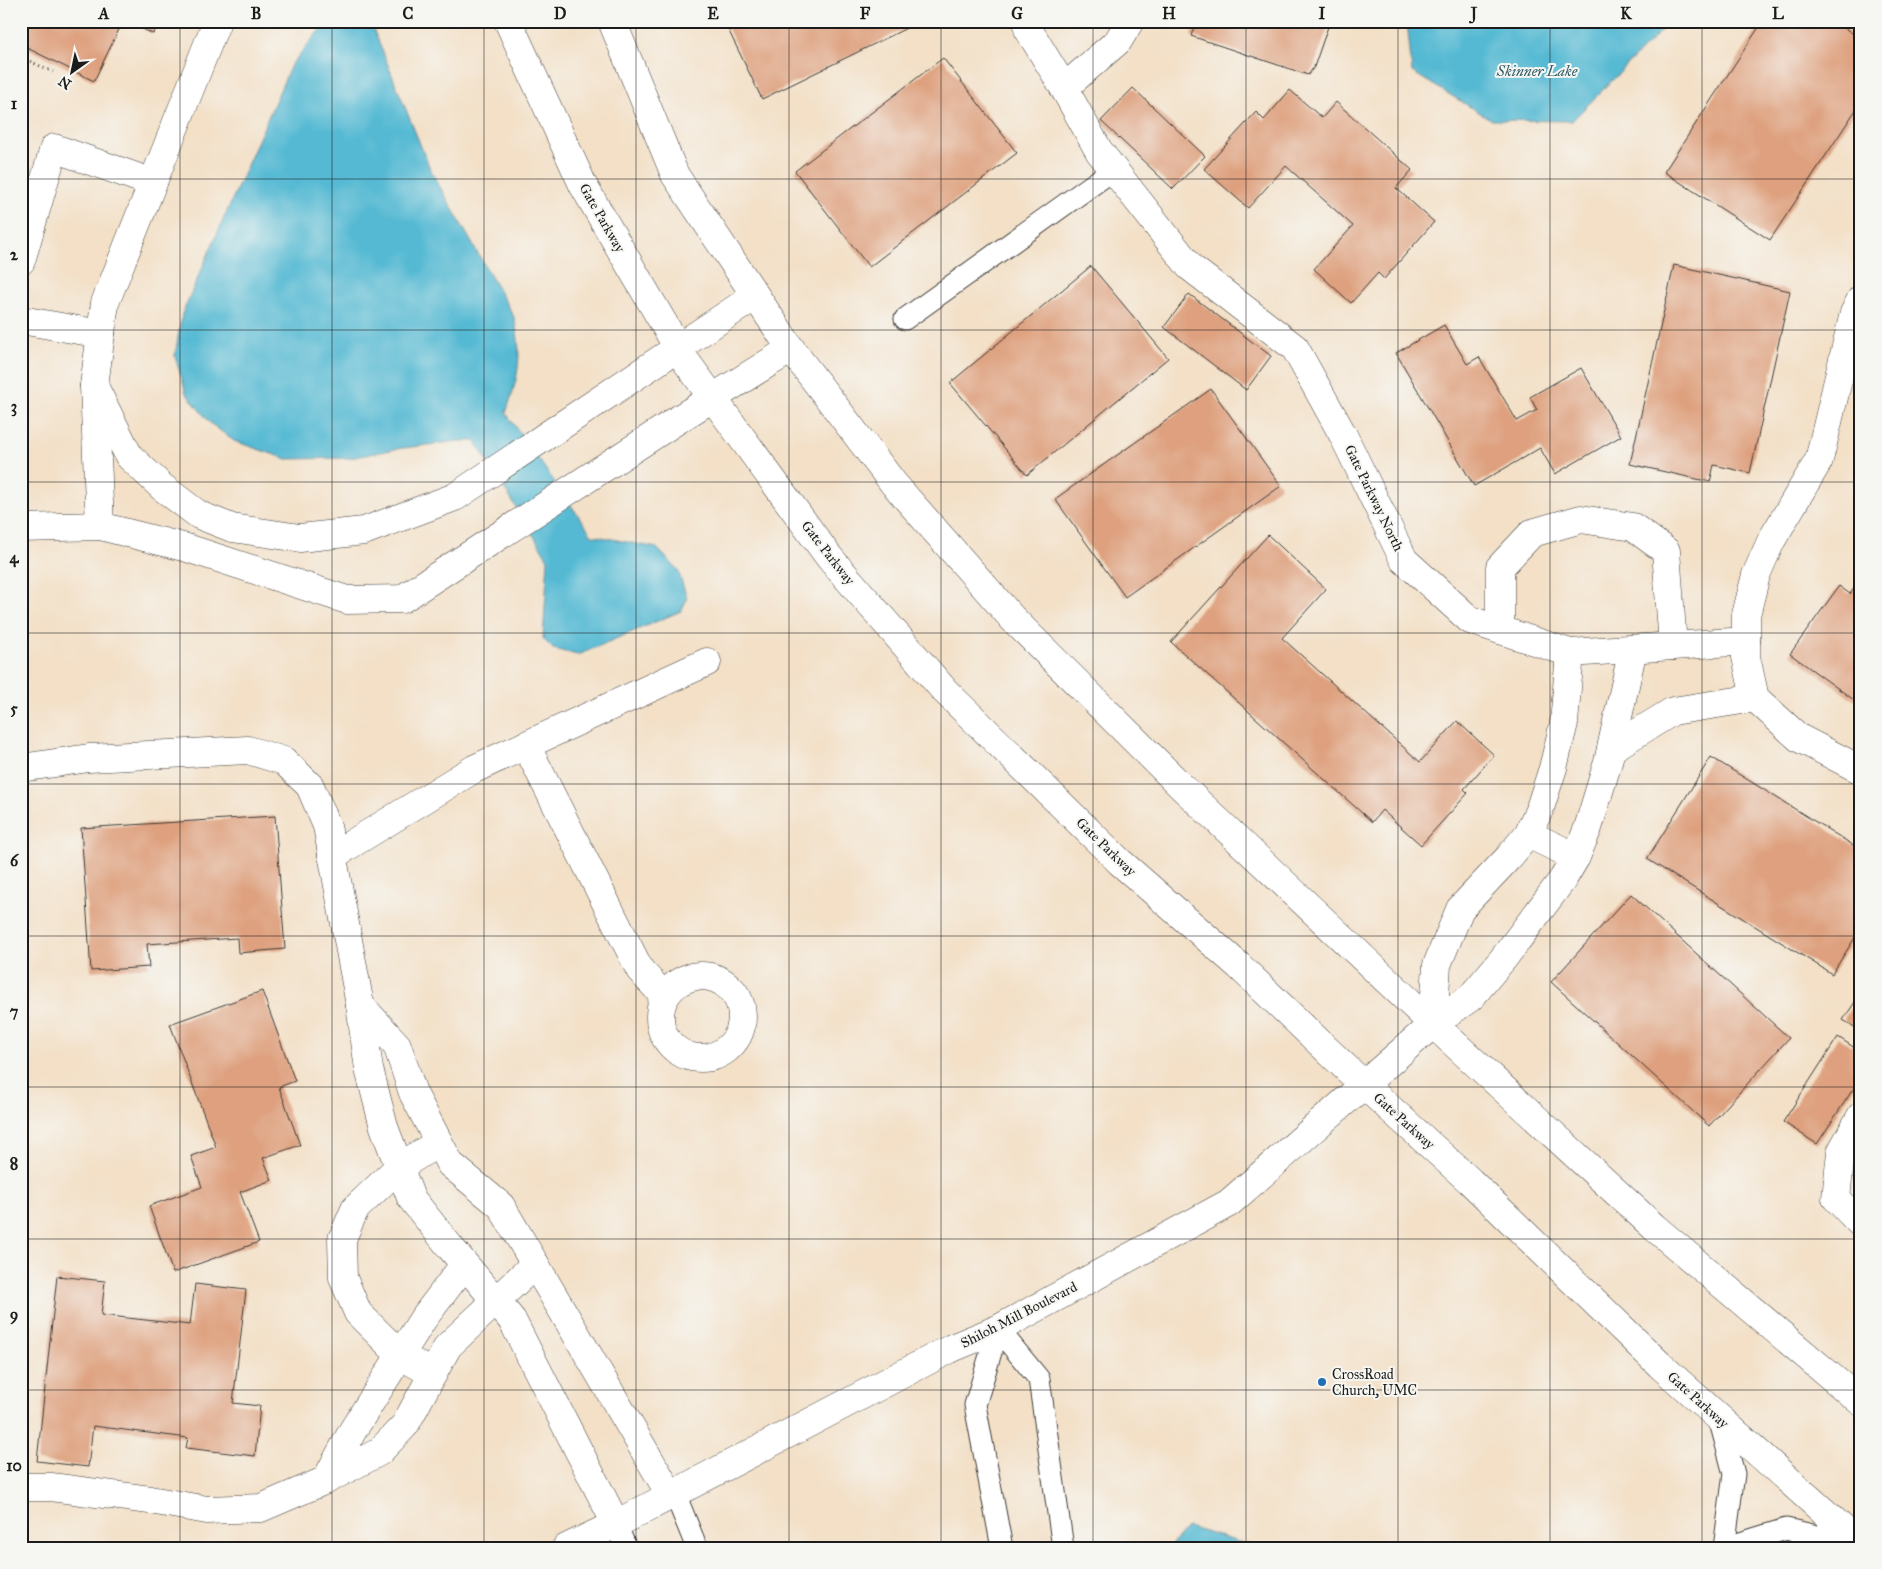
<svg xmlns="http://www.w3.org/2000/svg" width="1882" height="1569" viewBox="0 0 1882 1569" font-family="'IM FELL Great Primer',serif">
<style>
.water{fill:#54b9d3;stroke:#386a78}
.building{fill:#dea07e}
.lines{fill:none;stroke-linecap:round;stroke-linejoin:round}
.service-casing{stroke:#3c3936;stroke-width:23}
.minor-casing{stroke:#3c3936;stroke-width:29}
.secondary-casing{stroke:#3c3936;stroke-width:29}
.path{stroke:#3c3936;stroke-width:3;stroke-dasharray:1 4;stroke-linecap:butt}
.service{stroke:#fff;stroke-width:21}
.minor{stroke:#fff;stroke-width:28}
.secondary{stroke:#fff;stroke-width:28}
.grid{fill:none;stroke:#1c1c1c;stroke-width:1;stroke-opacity:0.55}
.poi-dot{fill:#1f6fb2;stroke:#f6f6f2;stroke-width:2}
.labels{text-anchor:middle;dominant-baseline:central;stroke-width:4;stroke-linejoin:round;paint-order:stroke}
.street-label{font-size:14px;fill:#1c1c1c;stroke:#f6f6f2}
.poi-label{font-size:14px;fill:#1c1c1c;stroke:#f6f6f2;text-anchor:start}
.water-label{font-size:15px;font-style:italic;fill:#325b65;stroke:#f6f6f2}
.neatline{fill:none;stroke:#1c1c1c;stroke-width:2}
.grid-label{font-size:16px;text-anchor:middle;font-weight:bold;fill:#1c1c1c}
</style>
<rect width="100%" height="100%" fill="#f6f6f2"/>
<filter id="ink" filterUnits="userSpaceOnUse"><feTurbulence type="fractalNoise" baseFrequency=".02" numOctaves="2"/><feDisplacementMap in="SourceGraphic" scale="10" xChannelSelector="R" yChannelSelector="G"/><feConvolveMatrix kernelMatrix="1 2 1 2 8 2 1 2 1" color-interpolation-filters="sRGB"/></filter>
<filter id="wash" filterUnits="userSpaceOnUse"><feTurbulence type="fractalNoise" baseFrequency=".0096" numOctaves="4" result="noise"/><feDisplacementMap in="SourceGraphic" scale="20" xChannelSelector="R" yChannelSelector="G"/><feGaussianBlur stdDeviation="1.12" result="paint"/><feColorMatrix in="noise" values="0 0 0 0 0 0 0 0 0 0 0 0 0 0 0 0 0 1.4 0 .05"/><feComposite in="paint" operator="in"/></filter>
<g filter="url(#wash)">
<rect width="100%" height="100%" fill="#f3e0c7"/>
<g class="water">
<path d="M 327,21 L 370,21 L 431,171 L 514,317 C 523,357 519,375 506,413 L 592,535 L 657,548 L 678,570 L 687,599 L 681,611 L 578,655 L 553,649 L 543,639 L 548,559 L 475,441 L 459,441 L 396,449 L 350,458 L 287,459 L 234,441 L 210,423 L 186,393 L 175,356 L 182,314 L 291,65 Z"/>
<path d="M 1407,21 L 1667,21 L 1660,32 L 1572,121 L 1492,120 L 1412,72 Z"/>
<path d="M 1187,1527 L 1260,1548 L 1169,1548 Z"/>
</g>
<g id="blocks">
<g class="building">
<path d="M 21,21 L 123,21 L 94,81 L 21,45 Z"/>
<path d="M 127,21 L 159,21 L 153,34 Z"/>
<path d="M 724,21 L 921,21 L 762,99 Z"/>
<path d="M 1196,21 L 1330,21 L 1314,67 L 1308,75 L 1191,36 Z"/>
<path d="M 1763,21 L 1834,21 L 1861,39 L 1861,102 L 1770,240 L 1664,172 Z"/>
<path d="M 943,58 L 1017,153 L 869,267 L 795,171 Z"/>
<path d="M 21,79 L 27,82 L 21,95 Z"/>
<path d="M 1133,88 L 1205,156 L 1173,189 L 1101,121 Z"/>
<path d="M 1290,90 L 1322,118 L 1336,102 L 1412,170 L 1396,188 L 1434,222 L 1384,279 L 1378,273 L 1351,303 L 1314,269 L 1353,226 L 1286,166 L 1248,208 L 1204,169 L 1256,112 L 1264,120 Z"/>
<path d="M 1674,265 L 1790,291 L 1750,473 L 1714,465 L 1710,482 L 1630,464 Z"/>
<path d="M 1091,266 L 1168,358 L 1027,475 L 950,383 Z"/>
<path d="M 1189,294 L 1271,356 L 1246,390 L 1164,327 Z"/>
<path d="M 1444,325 L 1467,364 L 1479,357 L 1517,421 L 1537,410 L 1530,397 L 1581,368 L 1621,436 L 1555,474 L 1540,448 L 1474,486 L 1396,353 Z"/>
<path d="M 1211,389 L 1281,486 L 1125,597 L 1055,499 Z"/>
<path d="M 1268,535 L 1326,589 L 1282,638 L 1420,762 L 1457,721 L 1494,755 L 1464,789 L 1468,793 L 1421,845 L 1382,810 L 1372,822 L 1171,642 Z"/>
<path d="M 1861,579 L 1861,705 L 1790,654 L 1839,586 L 1850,594 Z"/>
<path d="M 1711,757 L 1861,850 L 1861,928 L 1832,974 L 1647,859 Z"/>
<path d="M 275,816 L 285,949 L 238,953 L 237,938 L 147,944 L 149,967 L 91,971 L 81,828 Z"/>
<path d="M 1631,894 L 1789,1038 L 1709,1126 L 1551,982 Z"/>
<path d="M 262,991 L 295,1081 L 279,1087 L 300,1145 L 263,1158 L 272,1180 L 240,1192 L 259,1242 L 173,1273 L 149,1206 L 202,1187 L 191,1156 L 216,1147 L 170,1024 Z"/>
<path d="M 1861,993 L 1861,1031 L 1843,1020 Z"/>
<path d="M 1838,1037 L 1861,1052 L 1861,1077 L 1817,1144 L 1783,1122 Z"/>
<path d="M 57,1276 L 105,1281 L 101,1315 L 190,1325 L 195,1284 L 246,1290 L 233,1403 L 260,1406 L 255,1456 L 186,1448 L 188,1438 L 93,1426 L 88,1467 L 37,1461 Z"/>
</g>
</g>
</g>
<g filter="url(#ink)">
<use href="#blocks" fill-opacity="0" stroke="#3c3936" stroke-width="1"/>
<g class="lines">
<defs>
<g id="service">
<path d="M 905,319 L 1113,170"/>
<path d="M 998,1329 L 1039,1379 L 1063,1548"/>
<path d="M 998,1329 L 975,1405 L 1002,1548"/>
<path d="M 1719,1418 L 1734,1474 L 1724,1548 L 1786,1529 L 1861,1546"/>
<path d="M 675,1494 L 697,1548"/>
<path d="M 616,1524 L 626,1548"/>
</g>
<g id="minor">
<path d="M 1028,21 L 1028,29 L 1064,88 L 1099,151 L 1190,267 L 1295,348 L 1343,435 L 1404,560 L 1470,620 L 1570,653 L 1746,641"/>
<path d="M 1064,88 L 1118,41 L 1130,21"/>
<path d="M 21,261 L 54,148 L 153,183"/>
<path d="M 1861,299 L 1854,313 L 1819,460 L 1771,541 L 1756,575 L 1746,615 L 1746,657 L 1755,698 L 1799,738 L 1861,770"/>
<path d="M 21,320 L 101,334"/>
<path d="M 94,386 L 129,456 L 162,487 L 199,515 L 232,528 L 300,538 L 364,531 L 455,497 L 755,296"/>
<path d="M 100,526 L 94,386 L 105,303 L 217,21"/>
<path d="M 21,528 L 100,526 L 187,548 L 347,600 L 402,599 L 682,417 L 791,349"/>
<path d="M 1500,630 L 1500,567 L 1532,533 L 1581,519 L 1633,527 L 1666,551 L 1673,646"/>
<path d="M 526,745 L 640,970 L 665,997"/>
<path d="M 1611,749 L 1673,711 L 1755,698"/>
<path d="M 21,768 L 89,758 L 248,750 L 284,761 L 310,786 L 327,826 L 360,1005 L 369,1069 L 384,1127 L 411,1198 L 450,1247 L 512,1320 L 616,1524"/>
<path d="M 1528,834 L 1576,857"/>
<path d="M 332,856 L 474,769 L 707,662"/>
<circle cx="701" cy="1017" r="41"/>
<path d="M 360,1005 L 397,1045 L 413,1093 L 450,1164 L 501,1206 L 671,1496"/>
<path d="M 1433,1024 L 1437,965 L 1460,909 L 1509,857 L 1528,834 L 1540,808 L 1553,768 L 1564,723 L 1570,653"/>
<path d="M 1861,1116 L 1841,1152 L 1836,1198 L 1861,1224"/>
<path d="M 433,1374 L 400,1355 L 358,1313 L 343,1278 L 342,1239 L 355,1209 L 399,1167 L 438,1143"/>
<path d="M 326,1480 L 353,1430 L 423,1319 L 464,1265"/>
<path d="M 21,1487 L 51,1487 L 150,1500 L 207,1510 L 261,1508 L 326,1480 L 379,1452 L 405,1425 L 448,1346 L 535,1264"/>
<path d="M 566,1548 L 616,1524 L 952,1348 L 998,1329 L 1229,1203 L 1433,1024 L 1471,997 L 1503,959 L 1563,879 L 1576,857 L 1588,828 L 1608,762 L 1633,649"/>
</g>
<g id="secondary">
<path d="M 508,21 L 583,185 L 685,360 L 829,557 L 945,691 L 1120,862 L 1239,966 L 1364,1085 L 1470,1181 L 1660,1365 L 1861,1545"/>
<path d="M 612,21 L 675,175 L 791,349 L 894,484 L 1013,619 L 1180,785 L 1433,1024 L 1654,1227 L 1861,1402"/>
</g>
</defs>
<use href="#service" class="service-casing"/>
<use href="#minor" class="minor-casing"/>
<use href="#secondary" class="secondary-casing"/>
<path class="path" d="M 21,57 L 53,72"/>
<use href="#service" class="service"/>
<use href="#minor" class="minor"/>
<use href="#secondary" class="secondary"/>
</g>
</g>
<path class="grid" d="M 180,21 L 180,1548M 332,21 L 332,1548M 484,21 L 484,1548M 636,21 L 636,1548M 789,21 L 789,1548M 941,21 L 941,1548M 1093,21 L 1093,1548M 1246,21 L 1246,1548M 1398,21 L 1398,1548M 1550,21 L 1550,1548M 1702,21 L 1702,1548M 21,179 L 1861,179M 21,330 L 1861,330M 21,482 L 1861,482M 21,633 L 1861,633M 21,784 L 1861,784M 21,936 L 1861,936M 21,1087 L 1861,1087M 21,1239 L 1861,1239M 21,1390 L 1861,1390"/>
<circle class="poi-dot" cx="1322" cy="1382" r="5"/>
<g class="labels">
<g class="street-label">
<text transform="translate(602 218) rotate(60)">Gate Parkway</text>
<text transform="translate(1374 498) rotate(64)">Gate Parkway North</text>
<text transform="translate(828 553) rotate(52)">Gate Parkway</text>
<text transform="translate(1106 847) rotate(44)">Gate Parkway</text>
<text transform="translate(1404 1121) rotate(42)">Gate Parkway</text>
<text transform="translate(1019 1315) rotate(-27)">Shiloh Mill Boulevard</text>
<text transform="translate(1698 1400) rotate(42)">Gate Parkway</text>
</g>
<g class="poi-label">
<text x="1332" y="1374">CrossRoad<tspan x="1332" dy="16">Church, UMC</tspan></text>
</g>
<g class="water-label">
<text x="1537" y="71">Skinner Lake</text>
</g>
</g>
<rect width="1882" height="1569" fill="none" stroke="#f6f6f2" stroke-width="55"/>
<g transform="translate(72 72) rotate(213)" stroke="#f6f6f2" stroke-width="4" paint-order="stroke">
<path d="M0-4L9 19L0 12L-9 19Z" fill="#1c1c1c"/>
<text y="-8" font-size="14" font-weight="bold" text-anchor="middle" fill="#1c1c1c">N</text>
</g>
<rect x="28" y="28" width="1826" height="1514" class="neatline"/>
<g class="grid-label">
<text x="104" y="19">A</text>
<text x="256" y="19">B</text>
<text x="408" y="19">C</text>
<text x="560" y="19">D</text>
<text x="713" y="19">E</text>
<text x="865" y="19">F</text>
<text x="1017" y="19">G</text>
<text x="1169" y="19">H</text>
<text x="1322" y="19">I</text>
<text x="1474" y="19">J</text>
<text x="1626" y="19">K</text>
<text x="1778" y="19">L</text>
<text x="14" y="109">1</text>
<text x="14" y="260">2</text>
<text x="14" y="412">3</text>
<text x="14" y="563">4</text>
<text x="14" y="714">5</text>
<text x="14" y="866">6</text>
<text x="14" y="1017">7</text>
<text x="14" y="1169">8</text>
<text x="14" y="1320">9</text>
<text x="14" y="1471">10</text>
</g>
</svg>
